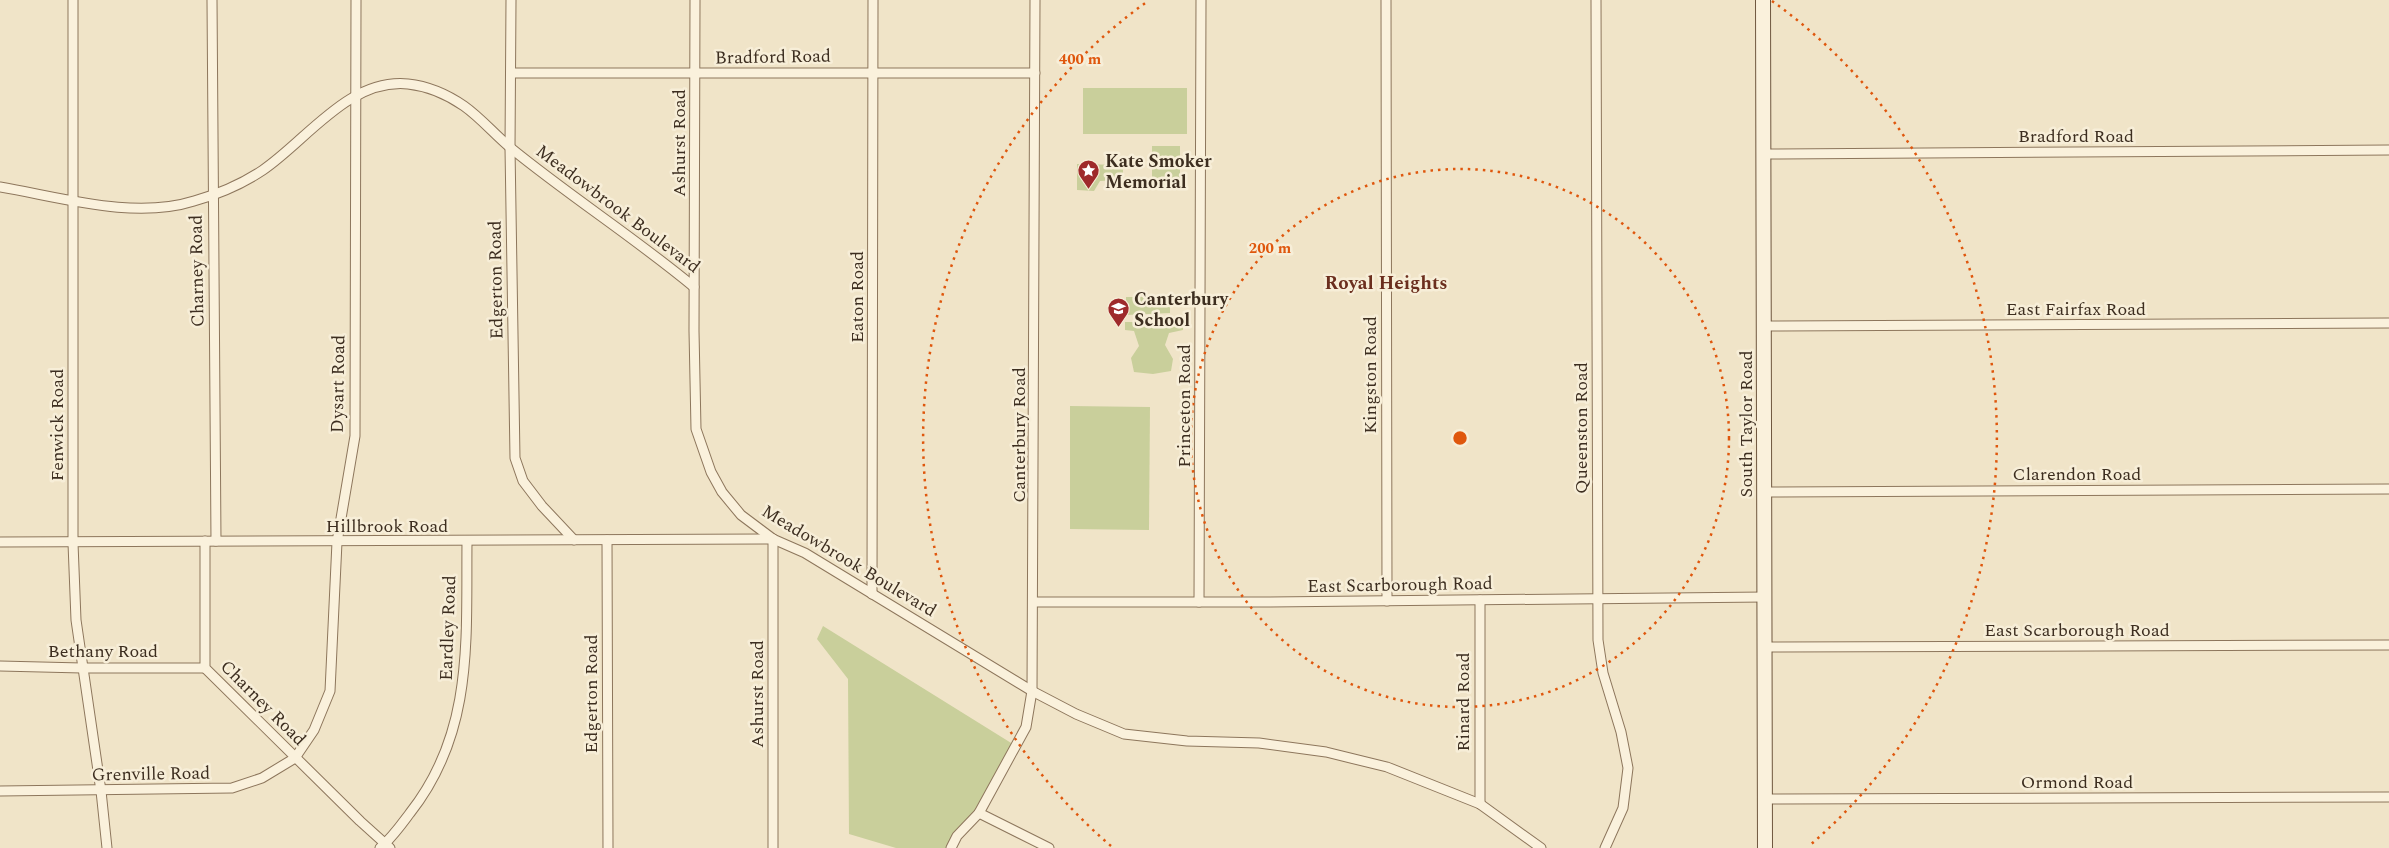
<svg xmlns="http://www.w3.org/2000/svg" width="2389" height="848" viewBox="0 0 2389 848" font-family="Spectral,serif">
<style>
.green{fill:#c9cf9b}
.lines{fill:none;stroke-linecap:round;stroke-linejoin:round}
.street-casing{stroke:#8d765c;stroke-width:11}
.secondary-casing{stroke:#6f573f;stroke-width:16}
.street{stroke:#faf1dc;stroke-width:9}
.secondary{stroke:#faf1dc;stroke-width:14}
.ring{fill:none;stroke:#df570d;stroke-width:2.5;stroke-dasharray:2.5 5}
.labels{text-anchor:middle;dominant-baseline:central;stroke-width:5;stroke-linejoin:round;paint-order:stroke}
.street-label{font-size:18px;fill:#3d2e20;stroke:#f7eed8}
.poi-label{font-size:18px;font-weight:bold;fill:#3d2e20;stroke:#f7eed8;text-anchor:start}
.neighbourhood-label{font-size:19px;font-weight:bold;fill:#6b2e1e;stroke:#f7eed8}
.centre{fill:#df570d;stroke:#f7eed8;stroke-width:2.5}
.ring-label{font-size:15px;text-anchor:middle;font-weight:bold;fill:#df570d;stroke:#f7eed8;stroke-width:5;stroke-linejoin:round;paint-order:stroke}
</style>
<rect width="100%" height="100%" fill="#f0e4c8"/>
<g class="green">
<rect x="1083" y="88" width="104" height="46"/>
<path d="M 1152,146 L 1180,146 L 1180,187 L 1152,185 Z"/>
<path d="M 1077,164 L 1123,165 L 1123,174 L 1117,180 L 1100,181 L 1094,191 L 1077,190 Z"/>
<path d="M 1126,297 L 1170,297 L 1170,313 L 1126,315 Z"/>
<path d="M 1125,322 L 1183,322 L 1183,330 L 1169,333 L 1165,345 L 1173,359 L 1171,371 L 1153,374 L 1134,372 L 1131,358 L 1139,346 L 1134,331 L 1125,330 Z"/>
<path d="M 1070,406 L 1150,407 L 1149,530 L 1070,529 Z"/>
<path d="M 823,626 L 1016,746 L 979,813 L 951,848 L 896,848 L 849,834 L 848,679 L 817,639 Z"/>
</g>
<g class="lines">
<defs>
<g id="street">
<path d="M 73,0 L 73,543 L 76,620 L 101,791 L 107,848"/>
<path d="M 212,0 L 216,541"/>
<path d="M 511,0 L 510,148 L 515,458 L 523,481 L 542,506 L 574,540"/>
<path d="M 695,0 L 694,331 L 696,429 L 711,472 L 722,492 L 741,515 L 773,539 L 805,553 L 1032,691 L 1076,714 L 1124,734 L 1187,741 L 1259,743 L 1326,752 L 1387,767 L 1480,804 L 1541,848"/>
<path d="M 1386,0 L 1387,601"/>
<path d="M 1596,0 L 1598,640 L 1603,673 L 1621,732 L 1628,768 L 1623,808 L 1605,848"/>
<path d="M 511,73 L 1035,73"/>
<path d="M 1764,154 L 2389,150"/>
<path d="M 0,187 C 60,197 134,220 194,201 C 219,194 242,184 263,170 C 307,140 349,78 408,84 C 427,86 448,95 464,106 C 481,118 495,135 512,149 C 571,197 635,238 694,287"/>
<path d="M 1764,326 L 2389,323"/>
<path d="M 1765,492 L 2389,489"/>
<path d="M 773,539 L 773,848"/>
<path d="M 607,540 L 608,848"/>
<path d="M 205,541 L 205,668 L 360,821 L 390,848"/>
<path d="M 0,542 L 773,539"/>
<path d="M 872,594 L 873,0"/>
<path d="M 1034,602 L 1261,602 L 1765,597"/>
<path d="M 1199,602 L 1201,0"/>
<path d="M 1765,647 L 2389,645"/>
<path d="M 0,666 L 82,668 L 205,668"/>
<path d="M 0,791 L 232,788 L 262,778 L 295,758 L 314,730 L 330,691 L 337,542 L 355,436 L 356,0"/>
<path d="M 1765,799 L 2389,797"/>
<path d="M 1480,804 L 1480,600"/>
<path d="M 979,813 L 1049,848"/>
<path d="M 380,848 C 392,838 401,825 410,813 C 474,732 466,640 467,542"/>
<path d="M 951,848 L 957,836 L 979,813 L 1026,727 L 1032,691 L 1035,0"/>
</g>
<path id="secondary" d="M 1763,0 L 1765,848"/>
</defs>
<use href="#street" class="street-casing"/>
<use href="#secondary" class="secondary-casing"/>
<use href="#street" class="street"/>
<use href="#secondary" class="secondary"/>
</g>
<g class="ring">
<circle cx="1460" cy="438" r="269"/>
<path d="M1111 846A537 537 0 0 1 1148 1M1772 1A537 537 0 0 1 1809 846"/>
</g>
<defs>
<symbol id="sight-pin" viewBox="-11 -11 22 30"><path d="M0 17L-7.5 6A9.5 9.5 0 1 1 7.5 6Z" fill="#9e2a2b" stroke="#f7eed8"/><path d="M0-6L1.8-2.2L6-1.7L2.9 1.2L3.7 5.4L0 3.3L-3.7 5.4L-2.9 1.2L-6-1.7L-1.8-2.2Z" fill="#fff"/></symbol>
<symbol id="school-pin" viewBox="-11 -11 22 30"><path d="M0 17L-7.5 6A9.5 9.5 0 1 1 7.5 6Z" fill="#9e2a2b" stroke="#f7eed8"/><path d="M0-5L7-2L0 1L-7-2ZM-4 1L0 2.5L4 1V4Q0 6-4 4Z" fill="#fff"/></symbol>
</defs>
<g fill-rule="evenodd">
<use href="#sight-pin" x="1076" y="158" width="25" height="34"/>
<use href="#school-pin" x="1106" y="296" width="25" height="34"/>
</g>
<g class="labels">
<g class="street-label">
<text transform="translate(773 57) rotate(-1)">Bradford Road</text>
<text x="2076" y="136">Bradford Road</text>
<text transform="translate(679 143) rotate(-90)">Ashurst Road</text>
<text transform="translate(618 209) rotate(37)">Meadowbrook Boulevard</text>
<text transform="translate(197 271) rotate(-91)">Charney Road</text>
<text transform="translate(496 280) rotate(-91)">Edgerton Road</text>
<text transform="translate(857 297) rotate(-90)">Eaton Road</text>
<text x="2076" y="309">East Fairfax Road</text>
<text transform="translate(1370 375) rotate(-90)">Kingston Road</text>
<text transform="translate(338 384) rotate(-89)">Dysart Road</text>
<text transform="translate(1184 406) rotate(-90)">Princeton Road</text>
<text transform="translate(1746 424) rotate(-90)">South Taylor Road</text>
<text transform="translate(57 425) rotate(-90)">Fenwick Road</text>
<text transform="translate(1581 428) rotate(-90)">Queenston Road</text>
<text transform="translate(1019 435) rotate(-90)">Canterbury Road</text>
<text x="2077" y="474">Clarendon Road</text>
<text x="387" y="526">Hillbrook Road</text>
<text transform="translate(849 561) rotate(31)">Meadowbrook Boulevard</text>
<text transform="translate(1400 585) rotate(-1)">East Scarborough Road</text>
<text transform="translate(448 628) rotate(-88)">Eardley Road</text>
<text x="2077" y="630">East Scarborough Road</text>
<text x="103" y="651">Bethany Road</text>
<text transform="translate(591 694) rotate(-90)">Edgerton Road</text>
<text transform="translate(757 694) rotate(-90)">Ashurst Road</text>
<text transform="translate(1463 702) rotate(-90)">Rinard Road</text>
<text transform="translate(263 703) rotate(45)">Charney Road</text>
<text transform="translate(151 774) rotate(-1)">Grenville Road</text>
<text x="2077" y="782">Ormond Road</text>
</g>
<g class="poi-label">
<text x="1105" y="161">Kate Smoker<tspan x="1105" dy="21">Memorial</tspan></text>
<text x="1134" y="299">Canterbury<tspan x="1134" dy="21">School</tspan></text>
</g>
<g class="neighbourhood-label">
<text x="1386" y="283">Royal Heights</text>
</g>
</g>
<circle cx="1460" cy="438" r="8" class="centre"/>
<g class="ring-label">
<text x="1080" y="64">400 m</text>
<text x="1270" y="253">200 m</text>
</g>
</svg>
